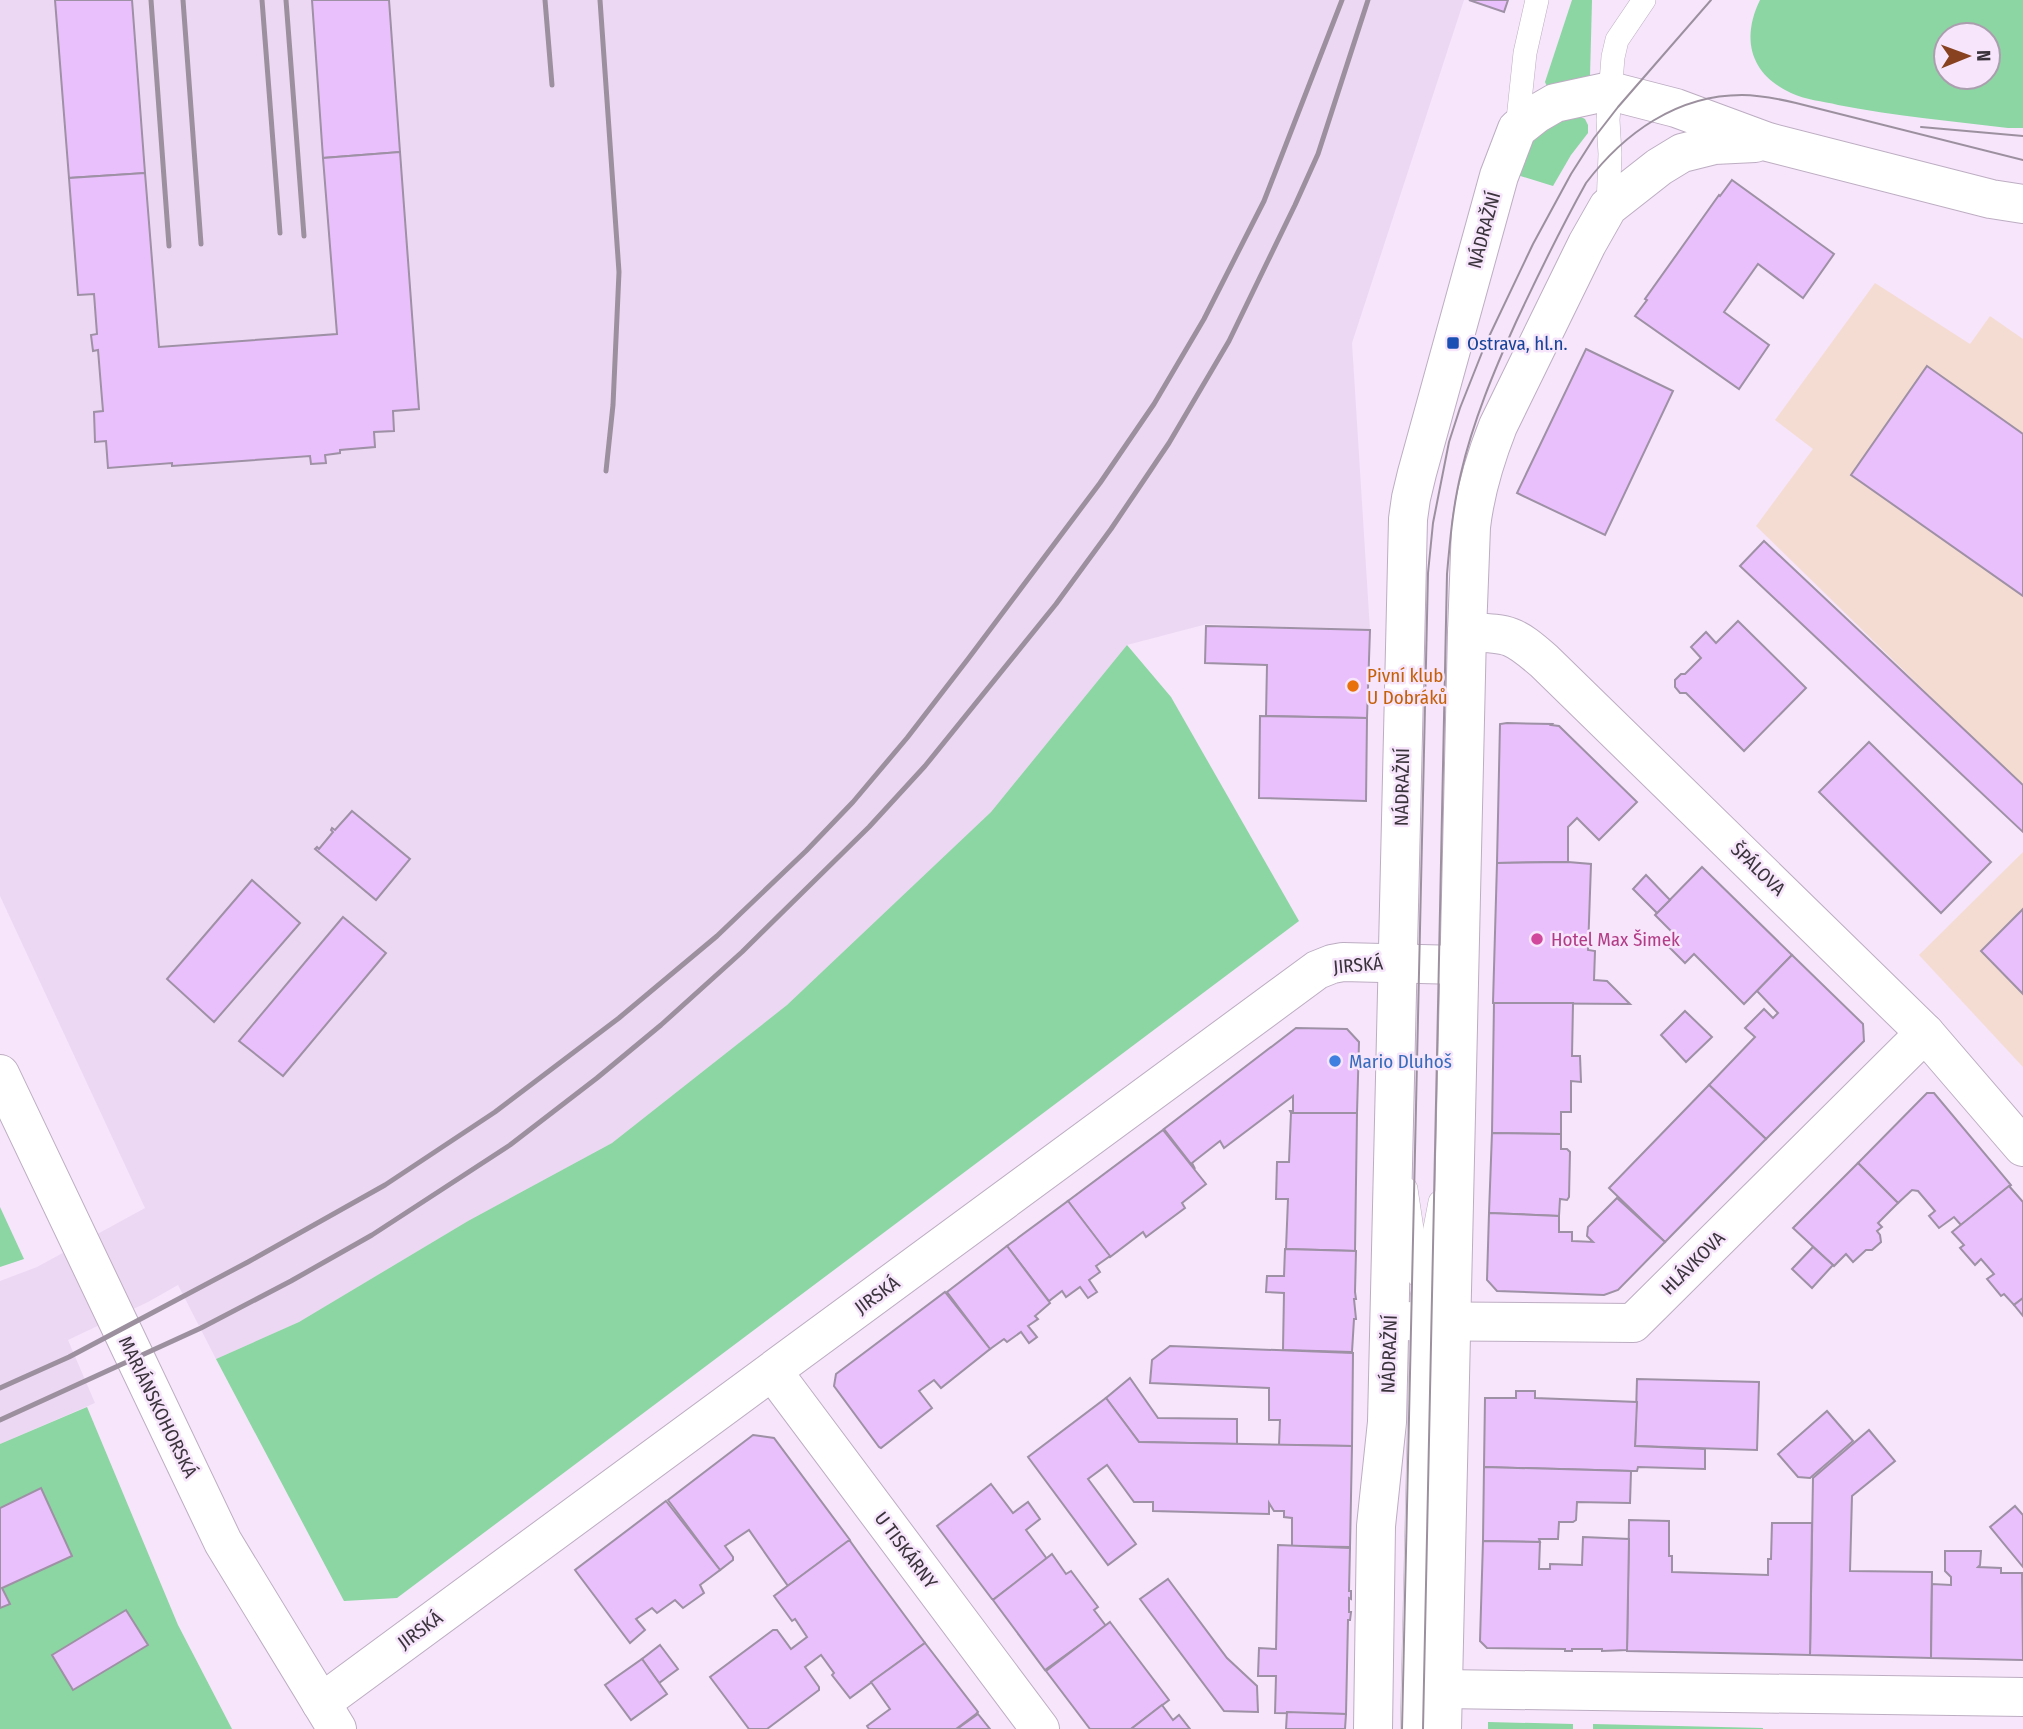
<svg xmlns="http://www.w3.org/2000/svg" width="2023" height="1729" viewBox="0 0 2023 1729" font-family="'Fira Sans Condensed',sans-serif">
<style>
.industrial{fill:#f5dcd3}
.built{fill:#edd8f3}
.green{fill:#8bd6a2;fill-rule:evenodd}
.building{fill:#eac0fc;stroke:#9e90a5;stroke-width:2}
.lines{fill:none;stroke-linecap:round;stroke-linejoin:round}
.lane-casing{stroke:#bdadc2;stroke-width:24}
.street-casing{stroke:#bdadc2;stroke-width:40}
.secondary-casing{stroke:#bdadc2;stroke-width:40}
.lane{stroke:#fff;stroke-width:23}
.street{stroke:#fff;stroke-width:38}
.secondary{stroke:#fff;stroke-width:38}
.tram{stroke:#9c909f;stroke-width:2}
.rail{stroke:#9c909f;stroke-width:5}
.transit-dot{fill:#1a4fb4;stroke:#f6e5fb;stroke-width:2.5}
.food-dot{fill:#e8710a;stroke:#f6e5fb;stroke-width:2.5}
.hotel-dot{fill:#d1479c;stroke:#f6e5fb;stroke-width:2.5}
.shop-dot{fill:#3f7fe0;stroke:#f6e5fb;stroke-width:2.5}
.labels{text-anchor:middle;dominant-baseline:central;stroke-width:5;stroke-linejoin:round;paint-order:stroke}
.street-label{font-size:19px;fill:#3a333b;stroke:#f6e5fb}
.transit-label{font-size:19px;fill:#164399;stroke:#f6e5fb;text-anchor:start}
.food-label{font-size:19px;fill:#c56008;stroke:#f6e5fb;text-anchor:start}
.hotel-label{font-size:19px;fill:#b23c85;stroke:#f6e5fb;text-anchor:start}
.shop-label{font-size:19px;fill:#366cbe;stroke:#f6e5fb;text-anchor:start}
</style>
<rect width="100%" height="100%" fill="#f6e5fb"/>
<g class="industrial">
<path d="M 1875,283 L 1970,344 L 1990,316 L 2023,339 L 2023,787 L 1756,526 L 1813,449 L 1775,420 Z"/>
<path d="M 2023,852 L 2023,1067 L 1919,955 Z"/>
</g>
<path class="built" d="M 0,0 L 1464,0 L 1352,343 L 1370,630 L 1207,624 L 1127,645 L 991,812 L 787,1005 L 612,1143 L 468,1221 L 299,1322 L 216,1359 L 178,1285 L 148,1302 L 68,1340 L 95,1403 L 0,1444 L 0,1281 L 37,1267 L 145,1208 L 0,896 Z"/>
<g class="green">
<path d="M 1572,0 L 1592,0 L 1590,76 L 1548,89 L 1545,82 Z"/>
<path d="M 1760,0 L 2023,0 L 2023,128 L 2008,128 C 1951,121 1894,116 1838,105 C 1823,101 1805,100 1791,93 C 1750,74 1741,39 1760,0 ZM 1946,35 L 1988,35 L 1988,77 L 1946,77 Z"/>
<path d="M 1579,116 L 1585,119 L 1588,125 L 1588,133 L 1571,155 L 1553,186 L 1511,173 C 1514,166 1517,158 1521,152 C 1534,135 1557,118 1579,116 Z"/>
<path d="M 1127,645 L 1171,697 L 1299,921 L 397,1598 L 344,1601 L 216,1359 L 299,1322 L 468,1221 L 612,1143 L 787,1005 L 991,812 Z"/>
<path d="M 0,1207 L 24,1259 L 0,1267 Z"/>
<path d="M 87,1407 L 178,1625 L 232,1729 L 0,1729 L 0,1444 Z"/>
<path d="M 1488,1722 L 1573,1724 L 1573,1729 L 1488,1729 Z"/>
<path d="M 1593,1724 L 1763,1728 L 1763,1729 L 1593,1729 Z"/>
</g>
<g class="building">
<path d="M 55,0 L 132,0 L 145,173 L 69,178 Z"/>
<path d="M 312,0 L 389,0 L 400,152 L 323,158 Z"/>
<path d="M 1469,0 L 1508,0 L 1504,12 Z"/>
<path d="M 400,152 L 419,409 L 393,411 L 394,431 L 374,432 L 375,447 L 340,450 L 340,453 L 325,455 L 326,463 L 311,464 L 310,456 L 172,466 L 172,463 L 108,468 L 106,441 L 95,442 L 94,412 L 103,411 L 98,350 L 93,351 L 91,335 L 97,334 L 94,294 L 78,295 L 69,178 L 145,173 L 159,347 L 337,334 L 323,158 Z"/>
<path d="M 1732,180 L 1834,254 L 1803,298 L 1758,264 L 1724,312 L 1769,345 L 1739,389 L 1635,316 L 1647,300 L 1645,299 L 1719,195 L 1720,196 Z"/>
<path d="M 1586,349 L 1673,391 L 1605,535 L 1517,493 Z"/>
<path d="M 1927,366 L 2023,434 L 2023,596 L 1851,475 Z"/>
<path d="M 1764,541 L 2023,785 L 2023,832 L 1740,566 Z"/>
<path d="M 1738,621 L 1806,688 L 1744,751 L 1686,693 L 1680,693 L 1675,687 L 1675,680 L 1681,674 L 1685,674 L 1701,658 L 1691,647 L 1706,632 L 1716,643 Z"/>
<path d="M 1206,626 L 1370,630 L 1367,718 L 1266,716 L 1267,665 L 1205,663 Z"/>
<path d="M 1260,716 L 1367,718 L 1366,801 L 1259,798 Z"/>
<path d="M 1507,723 L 1552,724 L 1551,725 L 1559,726 L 1637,802 L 1599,840 L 1577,818 L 1568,827 L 1568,862 L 1497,863 L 1500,724 Z"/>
<path d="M 1869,742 L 1991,862 L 1941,913 L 1819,792 Z"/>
<path d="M 352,811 L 410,859 L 376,900 L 315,849 L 317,847 L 319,849 L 333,832 L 331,830 L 332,828 L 335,830 Z"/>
<path d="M 1568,862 L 1591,864 L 1588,950 L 1595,951 L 1594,980 L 1607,981 L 1630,1004 L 1493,1003 L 1497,863 Z"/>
<path d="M 1702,867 L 1792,955 L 1744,1004 L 1694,954 L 1685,963 L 1664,942 L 1673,933 L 1655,915 Z"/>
<path d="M 1646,875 L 1670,900 L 1657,913 L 1633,889 Z"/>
<path d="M 252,880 L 300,923 L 214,1022 L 167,979 Z"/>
<path d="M 2023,909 L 2023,994 L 1981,951 Z"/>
<path d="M 343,917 L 386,953 L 283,1076 L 239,1041 Z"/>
<path d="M 1792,955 L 1863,1024 L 1864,1041 L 1766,1139 L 1709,1085 L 1755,1037 L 1745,1028 L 1764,1009 L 1773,1018 L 1778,1013 L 1757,991 Z"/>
<path d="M 1494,1003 L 1573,1003 L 1572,1056 L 1580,1056 L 1581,1082 L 1571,1081 L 1571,1112 L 1561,1112 L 1561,1134 L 1492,1133 Z"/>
<path d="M 1685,1011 L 1712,1037 L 1686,1062 L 1661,1035 Z"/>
<path d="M 1296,1028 L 1347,1029 L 1359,1042 L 1357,1113 L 1291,1113 L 1290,1111 L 1293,1111 L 1293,1096 L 1224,1148 L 1220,1141 L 1192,1163 L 1195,1169 L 1164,1129 Z"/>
<path d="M 1709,1085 L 1766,1139 L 1665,1242 L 1609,1188 Z"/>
<path d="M 1927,1093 L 1934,1093 L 2011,1185 L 1961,1225 L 1954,1217 L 1939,1228 L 1929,1216 L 1935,1211 L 1918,1191 L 1912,1190 L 1898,1203 L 1858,1163 Z"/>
<path d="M 1291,1113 L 1357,1113 L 1355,1251 L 1286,1249 L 1288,1199 L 1276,1199 L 1277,1162 L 1289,1162 Z"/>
<path d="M 1163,1130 L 1206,1184 L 1182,1203 L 1185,1208 L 1146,1237 L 1143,1232 L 1110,1257 L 1068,1201 Z"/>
<path d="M 1492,1133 L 1561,1134 L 1561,1149 L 1567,1149 L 1570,1152 L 1569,1197 L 1567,1200 L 1560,1199 L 1559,1216 L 1489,1213 Z"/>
<path d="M 1858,1163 L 1898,1203 L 1878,1223 L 1882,1227 L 1877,1231 L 1880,1235 L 1881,1242 L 1872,1250 L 1866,1250 L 1853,1262 L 1846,1254 L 1834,1266 L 1793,1228 Z"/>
<path d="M 2009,1186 L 2023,1202 L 2023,1298 L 2014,1305 L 2004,1294 L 2001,1296 L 1987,1279 L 1994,1274 L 1981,1259 L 1975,1265 L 1960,1248 L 1964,1245 L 1952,1232 Z"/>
<path d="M 1617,1198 L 1665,1242 L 1618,1290 L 1604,1295 L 1497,1291 L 1487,1280 L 1489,1213 L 1559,1216 L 1559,1232 L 1572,1232 L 1572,1241 L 1593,1242 L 1587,1236 L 1588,1227 Z"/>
<path d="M 1068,1201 L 1110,1256 L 1096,1266 L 1100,1272 L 1089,1280 L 1097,1292 L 1088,1298 L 1080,1287 L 1066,1297 L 1062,1291 L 1049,1301 L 1007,1246 Z"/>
<path d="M 1007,1246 L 1050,1303 L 1035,1316 L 1038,1319 L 1028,1326 L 1037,1337 L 1029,1343 L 1021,1332 L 1007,1342 L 1004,1339 L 990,1349 L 947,1292 Z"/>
<path d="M 1813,1247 L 1833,1265 L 1812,1288 L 1792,1269 Z"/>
<path d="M 1285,1249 L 1356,1251 L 1355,1292 L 1356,1299 L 1354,1299 L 1356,1319 L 1354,1319 L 1352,1352 L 1283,1350 L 1284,1293 L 1266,1292 L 1267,1276 L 1284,1276 Z"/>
<path d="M 945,1292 L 990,1349 L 941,1388 L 934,1380 L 919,1391 L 932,1408 L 881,1448 L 879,1447 L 834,1386 L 836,1374 Z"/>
<path d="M 2023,1298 L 2023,1316 L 2014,1305 Z"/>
<path d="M 1170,1346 L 1353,1353 L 1352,1446 L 1279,1445 L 1280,1420 L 1269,1420 L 1269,1388 L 1150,1383 L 1152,1360 Z"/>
<path d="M 1130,1378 L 1158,1418 L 1237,1419 L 1237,1444 L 1139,1442 L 1106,1398 Z"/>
<path d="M 1637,1379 L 1759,1382 L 1757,1450 L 1635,1446 Z"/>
<path d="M 1516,1391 L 1535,1391 L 1535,1398 L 1637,1402 L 1635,1446 L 1705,1449 L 1705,1469 L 1638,1467 L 1637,1471 L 1631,1471 L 1484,1467 L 1485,1398 L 1516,1398 Z"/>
<path d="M 1106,1398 L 1139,1442 L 1352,1446 L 1350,1547 L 1292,1546 L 1292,1518 L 1284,1517 L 1284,1511 L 1274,1511 L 1269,1503 L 1269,1514 L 1153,1511 L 1153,1502 L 1134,1502 L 1107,1465 L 1088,1479 L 1136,1544 L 1108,1565 L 1028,1457 Z"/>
<path d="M 1827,1411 L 1853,1441 L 1810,1478 L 1798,1477 L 1778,1454 Z"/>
<path d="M 1869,1430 L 1895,1461 L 1852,1496 L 1850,1571 L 1932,1572 L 1931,1658 L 1810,1655 L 1813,1478 Z"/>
<path d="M 753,1435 L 774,1438 L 850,1540 L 788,1586 L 749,1530 L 725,1546 L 733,1557 L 733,1560 L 720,1570 L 668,1500 Z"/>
<path d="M 1484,1467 L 1631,1471 L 1630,1503 L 1577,1502 L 1576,1520 L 1573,1522 L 1559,1522 L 1558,1539 L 1539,1539 L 1540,1542 L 1483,1541 Z"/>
<path d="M 991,1484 L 1013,1513 L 1028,1502 L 1040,1519 L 1026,1530 L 1047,1559 L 994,1599 L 992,1599 L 937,1526 Z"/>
<path d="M 41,1488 L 72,1556 L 2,1588 L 10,1604 L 0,1608 L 0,1508 Z"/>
<path d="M 666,1501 L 720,1570 L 700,1585 L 704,1593 L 683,1608 L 675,1600 L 657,1613 L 652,1608 L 636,1619 L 645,1630 L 630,1643 L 575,1570 Z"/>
<path d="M 2015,1506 L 2023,1515 L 2023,1567 L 1990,1527 Z"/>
<path d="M 1629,1520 L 1669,1521 L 1669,1556 L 1672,1556 L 1672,1572 L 1768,1575 L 1768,1559 L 1771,1559 L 1772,1523 L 1812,1523 L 1810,1655 L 1627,1651 Z"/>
<path d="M 1583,1537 L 1629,1539 L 1627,1650 L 1602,1651 L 1602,1649 L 1572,1649 L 1572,1651 L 1565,1651 L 1565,1649 L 1487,1648 L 1480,1641 L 1483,1541 L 1540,1542 L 1539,1569 L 1550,1569 L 1550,1564 L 1582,1565 Z"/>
<path d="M 848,1541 L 850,1541 L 868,1566 L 925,1643 L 850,1698 L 832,1675 L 834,1673 L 821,1655 L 805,1667 L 819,1687 L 819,1690 L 767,1729 L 749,1729 L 710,1677 L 773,1630 L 777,1630 L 791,1649 L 807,1637 L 795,1619 L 792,1621 L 774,1596 Z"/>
<path d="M 1278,1545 L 1350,1548 L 1349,1591 L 1351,1591 L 1351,1599 L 1349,1598 L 1349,1612 L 1351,1612 L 1350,1620 L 1348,1620 L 1346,1714 L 1275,1713 L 1276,1676 L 1258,1676 L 1259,1648 L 1276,1649 Z"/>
<path d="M 1945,1551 L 1981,1551 L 1980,1565 L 1978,1567 L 2001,1568 L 2001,1573 L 2022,1573 L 2023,1660 L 1931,1658 L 1932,1584 L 1951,1585 L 1951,1577 L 1945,1571 Z"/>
<path d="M 1052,1554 L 1066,1574 L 1071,1571 L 1098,1607 L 1094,1610 L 1106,1626 L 1045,1670 L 993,1600 Z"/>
<path d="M 1168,1579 L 1227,1658 L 1257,1686 L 1258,1712 L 1224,1711 L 1140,1599 Z"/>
<path d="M 126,1610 L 148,1645 L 73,1690 L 52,1655 Z"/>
<path d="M 1110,1622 L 1169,1700 L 1131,1729 L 1090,1729 L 1046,1671 Z"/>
<path d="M 925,1643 L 978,1712 L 976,1714 L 956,1729 L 869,1729 L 867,1726 L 890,1709 L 871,1682 Z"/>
<path d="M 660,1645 L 678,1669 L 659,1683 L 642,1659 Z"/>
<path d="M 642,1659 L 667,1694 L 631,1720 L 605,1685 Z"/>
<path d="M 1162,1705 L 1173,1720 L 1179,1715 L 1190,1729 L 1131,1729 Z"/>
<path d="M 1287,1712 L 1346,1714 L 1345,1729 L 1286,1729 Z"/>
<path d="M 978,1714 L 990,1729 L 957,1729 Z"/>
</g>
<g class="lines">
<defs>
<g id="lane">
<path d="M 1517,129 L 1525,53 L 1537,0"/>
<path d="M 1608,207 L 1610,154 L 1608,120 L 1613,57 L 1617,40 L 1644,0"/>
<path d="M 1406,1189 L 1419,1276"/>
<path d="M 1412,1729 L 1422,1297 L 1440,1202"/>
</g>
<g id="street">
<path d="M 1467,632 C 1509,634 1512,633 1544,661 L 1925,1033 L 2023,1147"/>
<path d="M 1390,1321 L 1633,1323 L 1925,1033"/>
<path d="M 773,1372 L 1040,1729"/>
<path d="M 1443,1689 L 2023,1697"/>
<path d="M 321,1703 L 1317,970 L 1332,964 L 1343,962 L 1459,965"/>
<path d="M 1373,1729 L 1376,1526 L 1387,1422 L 1408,519 L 1411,498 L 1417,473 L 1499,176 L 1517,129 L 1536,114 L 1555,103 L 1610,91 L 1676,108 L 1768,142 L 1991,199 L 2023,204"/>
<path d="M 1442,1729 L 1467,632 L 1471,527 C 1475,492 1485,459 1498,426 L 1587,244 L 1608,207 L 1659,167 L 1682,153 L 1714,145 L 1755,143"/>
</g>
<path id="secondary" d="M 0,1074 L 223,1542 L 337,1729"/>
</defs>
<use href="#lane" class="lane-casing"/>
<use href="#street" class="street-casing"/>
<use href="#secondary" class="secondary-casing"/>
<use href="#lane" class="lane"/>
<use href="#street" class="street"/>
<use href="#secondary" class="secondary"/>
<g class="tram">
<path d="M 1921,127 L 2023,136"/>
<path d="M 1402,1729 L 1428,573 L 1433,523 L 1449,442 L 1460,408 L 1485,345 L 1533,244 L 1571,174 L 1594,138 L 1618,107 L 1711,0"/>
<path d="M 1423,1729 L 1447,574 C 1450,540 1453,506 1461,473 C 1473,421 1494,371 1516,322 C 1538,275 1561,228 1586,183 C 1624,133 1677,95 1742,95 C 1761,95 1779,99 1796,103 L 2023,160"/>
</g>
<g class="rail">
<path d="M 151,0 L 169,246"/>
<path d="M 183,0 L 201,244"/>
<path d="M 262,0 L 280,233"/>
<path d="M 286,0 L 304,236"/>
<path d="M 545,0 L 552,85"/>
<path d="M 600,0 L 619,272 L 613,405 L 606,471"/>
<path d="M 0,1388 L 69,1357 L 248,1262 L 385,1185 L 495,1112 L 619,1018 L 717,936 L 806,851 L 853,802 L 907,738 L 968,659 L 1100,483 L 1154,404 L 1204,319 L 1264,201 L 1342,0"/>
<path d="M 0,1420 L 201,1328 L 291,1281 L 372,1235 L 510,1145 L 597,1078 L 661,1025 L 742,952 L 869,827 L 925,766 L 1056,604 L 1111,529 L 1169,443 L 1229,341 L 1295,205 L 1318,154 L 1368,0"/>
</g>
</g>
<rect class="transit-dot" x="1446" y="336" width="14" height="14" rx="3.5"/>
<circle class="food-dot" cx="1353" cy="686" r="7"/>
<circle class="hotel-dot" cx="1537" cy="939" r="7"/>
<circle class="shop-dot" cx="1335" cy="1061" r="7"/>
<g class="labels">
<g class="street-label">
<text transform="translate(1484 230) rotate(-75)">NÁDRAŽNÍ</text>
<text transform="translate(1402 787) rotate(-89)">NÁDRAŽNÍ</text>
<text transform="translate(1758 869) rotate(44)">ŠPÁLOVA</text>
<text transform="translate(1358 965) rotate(-5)">JIRSKÁ</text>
<text transform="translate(1693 1263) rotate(-45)">HLÁVKOVA</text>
<text transform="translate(877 1295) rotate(-36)">JIRSKÁ</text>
<text transform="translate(1389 1354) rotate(-88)">NÁDRAŽNÍ</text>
<text transform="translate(158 1407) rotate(64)">MARIÁNSKOHORSKÁ</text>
<text transform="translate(906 1550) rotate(53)">U TISKÁRNY</text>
<text transform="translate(420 1630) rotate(-36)">JIRSKÁ</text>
</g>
<g class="transit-label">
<text x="1467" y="343">Ostrava, hl.n.</text>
</g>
<g class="food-label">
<text x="1367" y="675">Pivní klub<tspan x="1367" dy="22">U Dobráků</tspan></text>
</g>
<g class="hotel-label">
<text x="1551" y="939">Hotel Max Šimek</text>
</g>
<g class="shop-label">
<text x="1349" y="1061">Mario Dluhoš</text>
</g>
</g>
<g transform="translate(1967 56) rotate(89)"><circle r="33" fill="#f6e5fb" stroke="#ab9eae" stroke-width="2"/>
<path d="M0-5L12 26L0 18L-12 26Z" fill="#89421f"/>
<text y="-10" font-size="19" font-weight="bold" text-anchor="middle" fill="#3a333b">N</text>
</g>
</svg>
